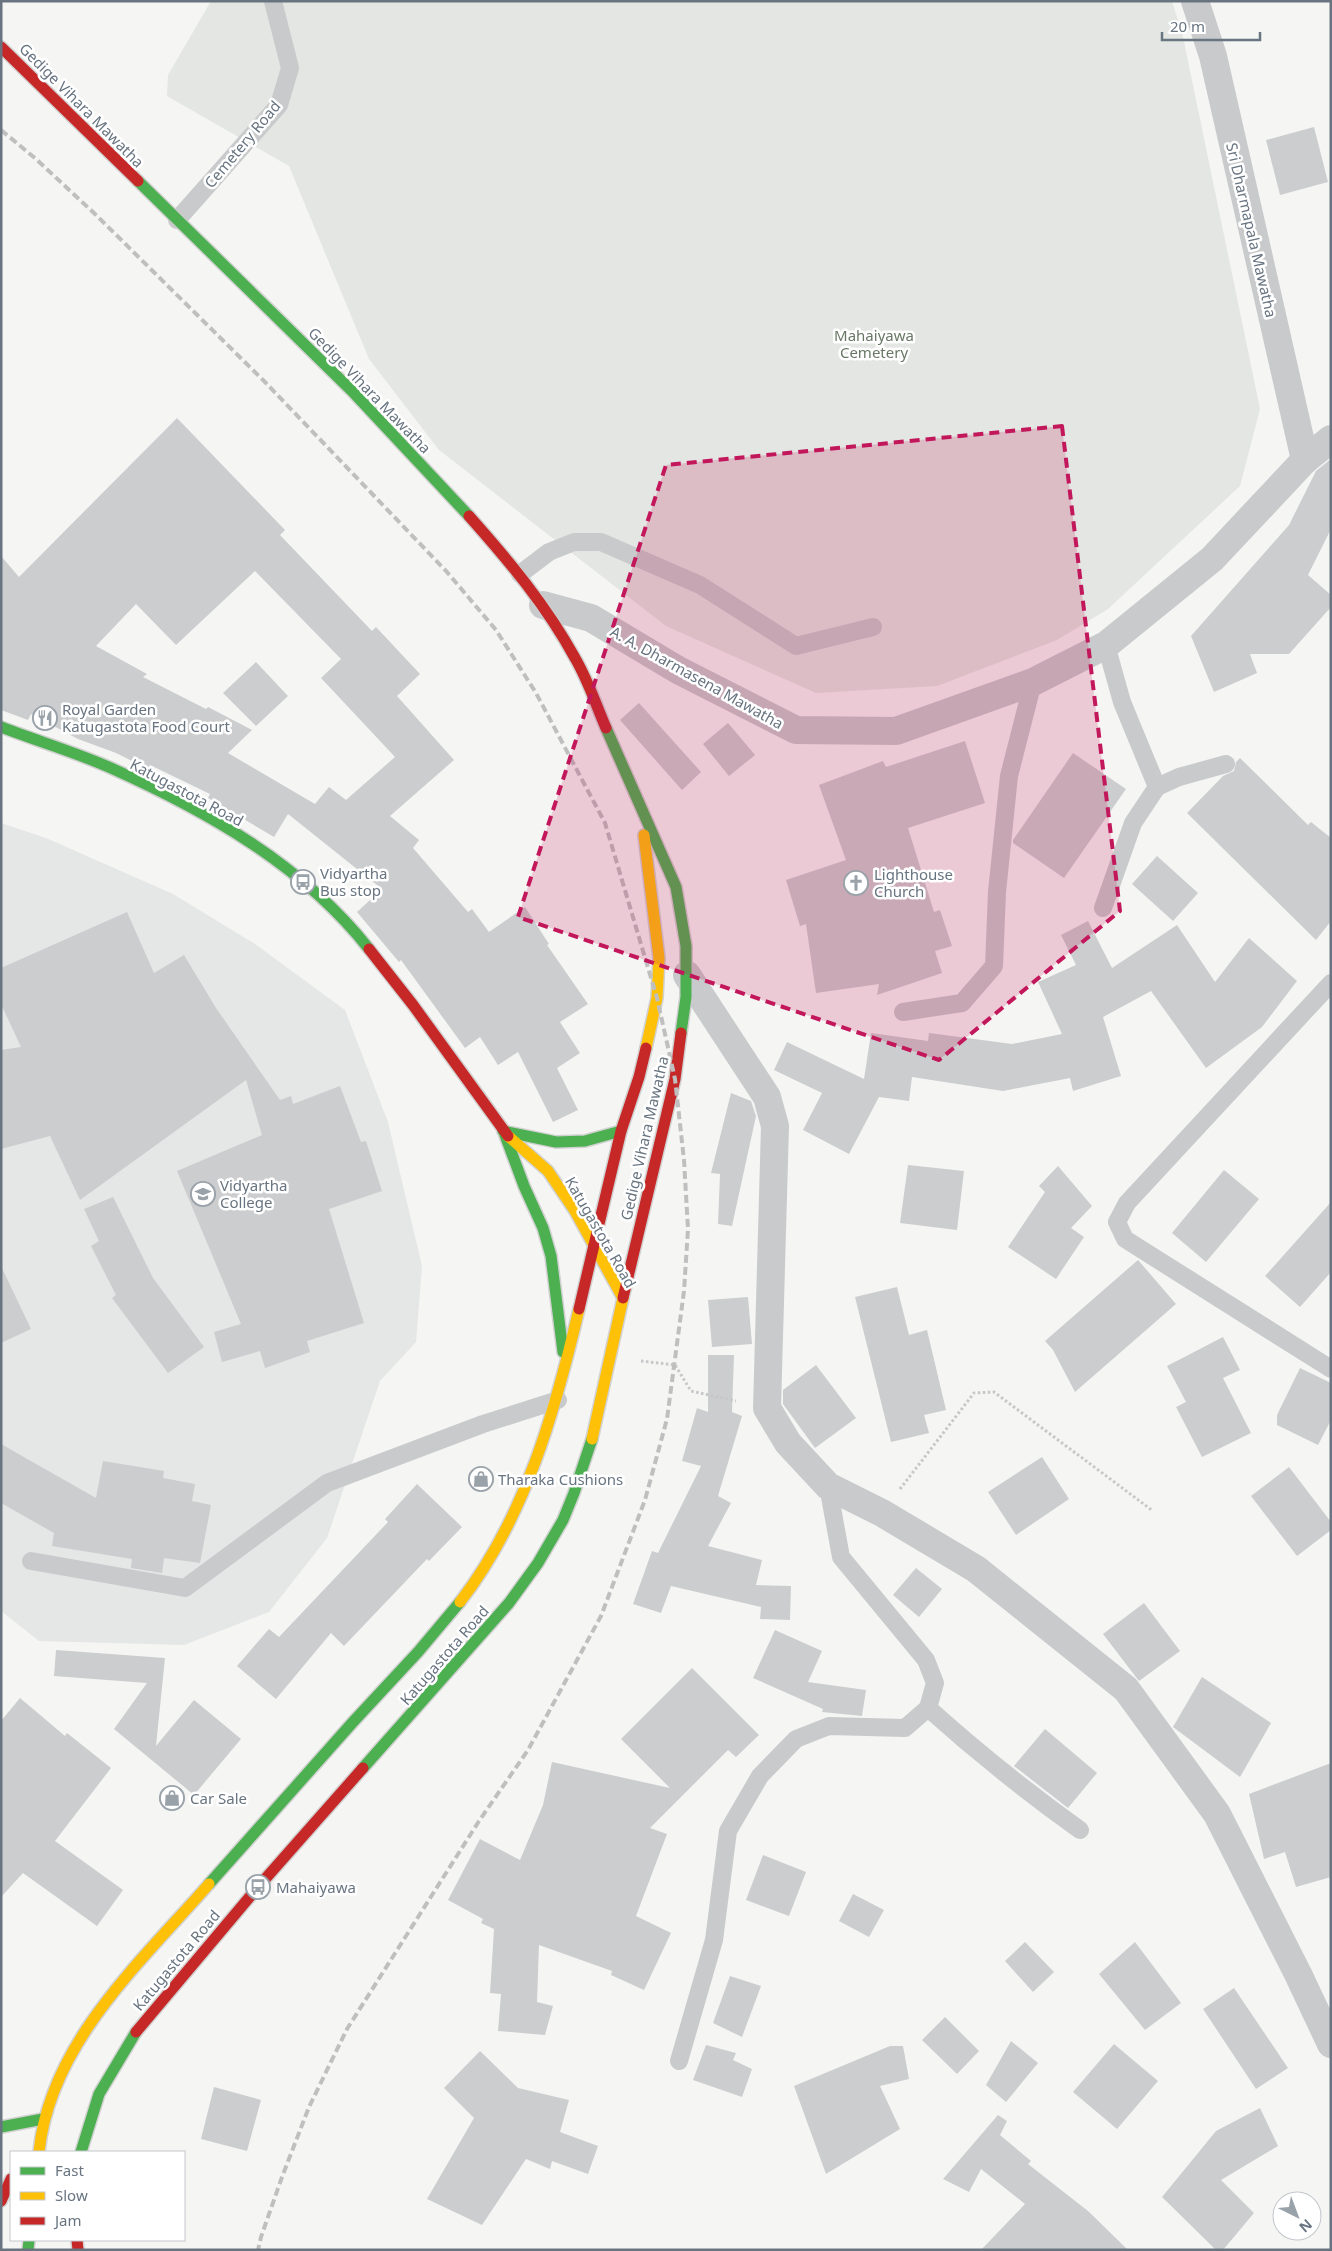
<svg xmlns="http://www.w3.org/2000/svg" width="1332" height="2251" viewBox="0 0 1332 2251" font-family="'Noto Sans',sans-serif">
<style>
.built{fill:#e5e6e6}
.green{fill:#e3e6e2}
.building{fill:#cccdce;fill-rule:evenodd}
.lines{fill:none;stroke-linecap:round;stroke-linejoin:round}
.fast-casing{stroke:#d1d1d1;stroke-width:14}
.slow-casing{stroke:#d1d1d1;stroke-width:14}
.jam-casing{stroke:#d1d1d1;stroke-width:14}
.path{stroke:#c6c7c8;stroke-width:3;stroke-dasharray:2.5 2.5;stroke-linecap:butt}
.lane{stroke:#c9cacb;stroke-width:18}
.street{stroke:#c9cacb;stroke-width:28}
.fast{stroke:#4caf50;stroke-width:11}
.slow{stroke:#ffc107;stroke-width:11}
.jam{stroke:#c62828;stroke-width:11}
.rail{stroke:#bfbfc0;stroke-width:4;stroke-dasharray:8 4;stroke-linecap:butt}
.marked{fill:#c2185b;fill-opacity:0.2;stroke:#c2185b;stroke-width:4;stroke-dasharray:10 6;stroke-linejoin:round}
.labels{text-anchor:middle;dominant-baseline:central;stroke-width:5;stroke-linejoin:round;paint-order:stroke}
.street-label{font-size:15px;fill:#687480;stroke:#fff}
.park-label{font-size:15px;fill:#697866;stroke:#fff}
.poi-label{font-size:15px;fill:#687480;stroke:#fff;text-anchor:start}
</style>
<rect width="100%" height="100%" fill="#f5f5f4"/>
<path class="built" d="M 1,823 L 46,838 L 173,894 L 255,944 L 345,1010 L 388,1122 L 422,1266 L 416,1342 L 380,1381 L 327,1538 L 269,1612 L 184,1645 L 39,1641 L 1,1611 Z"/>
<path class="green" d="M 211,1 L 1172,1 L 1183,37 L 1260,409 L 1240,486 L 1108,609 L 1057,640 L 937,686 L 816,693 L 666,626 L 439,450 L 369,359 L 289,166 L 167,96 L 168,75 Z"/>
<g class="building">
<path d="M 1314,127 L 1328,182 L 1280,195 L 1266,140 Z"/>
<path d="M 177,418 L 285,530 L 280,535 L 372,631 L 376,627 L 420,674 L 397,696 L 454,760 L 390,816 L 419,840 L 413,848 L 468,912 L 472,909 L 489,932 L 525,907 L 549,944 L 547,945 L 588,1004 L 560,1022 L 580,1053 L 557,1068 L 578,1110 L 553,1122 L 518,1052 L 498,1065 L 480,1037 L 465,1048 L 401,960 L 399,962 L 357,912 L 382,889 L 288,814 L 274,837 L 208,798 L 210,794 L 150,765 L 148,769 L 116,753 L 78,739 L 31,714 L 28,720 L 1,710 L 1,556 L 19,577 ZM 255,571 L 341,659 L 321,678 L 395,757 L 346,800 L 329,787 L 315,804 L 228,753 L 252,730 L 208,707 L 206,709 L 143,677 L 147,674 L 96,646 L 136,604 L 176,645 Z"/>
<path d="M 1331,459 L 1331,529 L 1308,575 L 1331,595 L 1331,607 L 1289,654 L 1250,654 L 1257,673 L 1214,692 L 1191,636 L 1289,525 L 1316,471 Z"/>
<path d="M 256,662 L 288,696 L 256,726 L 223,693 Z"/>
<path d="M 639,703 L 701,772 L 682,790 L 620,720 Z"/>
<path d="M 728,723 L 755,755 L 729,776 L 703,744 Z"/>
<path d="M 965,741 L 985,803 L 908,828 L 934,912 L 940,910 L 952,946 L 935,951 L 942,973 L 877,995 L 879,984 L 816,993 L 806,924 L 800,926 L 786,880 L 846,860 L 819,785 L 883,761 L 886,767 Z"/>
<path d="M 1073,753 L 1126,789 L 1064,878 L 1013,843 L 1013,840 Z"/>
<path d="M 1240,758 L 1308,825 L 1311,822 L 1331,838 L 1331,921 L 1316,940 L 1187,813 L 1223,776 L 1234,771 L 1236,762 Z"/>
<path d="M 1157,856 L 1198,893 L 1173,921 L 1132,884 Z"/>
<path d="M 127,912 L 154,973 L 184,955 L 216,1008 L 280,1100 L 291,1096 L 293,1104 L 340,1086 L 361,1142 L 366,1141 L 382,1191 L 329,1209 L 364,1323 L 307,1341 L 310,1352 L 265,1368 L 260,1351 L 222,1362 L 214,1332 L 241,1324 L 177,1171 L 262,1135 L 246,1080 L 80,1200 L 50,1136 L 1,1149 L 1,1050 L 21,1047 L 1,1004 L 1,968 Z"/>
<path d="M 1088,921 L 1112,968 L 1177,925 L 1215,982 L 1249,938 L 1297,981 L 1262,1027 L 1206,1068 L 1151,991 L 1103,1017 L 1121,1076 L 1073,1091 L 1070,1078 L 1003,1091 L 912,1077 L 909,1101 L 879,1097 L 849,1154 L 803,1130 L 822,1093 L 774,1070 L 787,1042 L 864,1079 L 871,1033 L 928,1041 L 929,1033 L 1012,1044 L 1062,1034 L 1038,982 L 1076,965 L 1061,935 Z"/>
<path d="M 731,1093 L 751,1101 L 756,1116 L 732,1226 L 718,1224 L 720,1174 L 711,1173 Z"/>
<path d="M 908,1165 L 964,1171 L 957,1230 L 900,1223 Z"/>
<path d="M 1058,1166 L 1092,1206 L 1071,1228 L 1084,1237 L 1056,1279 L 1008,1247 L 1045,1192 L 1039,1186 Z"/>
<path d="M 1224,1170 L 1259,1199 L 1206,1262 L 1172,1233 Z"/>
<path d="M 113,1197 L 153,1278 L 204,1347 L 168,1373 L 112,1298 L 116,1295 L 91,1246 L 99,1241 L 84,1209 Z"/>
<path d="M 1331,1202 L 1331,1272 L 1300,1307 L 1265,1276 Z"/>
<path d="M 1138,1260 L 1176,1304 L 1075,1392 L 1053,1350 L 1045,1341 Z"/>
<path d="M 1,1266 L 31,1329 L 1,1343 Z"/>
<path d="M 897,1287 L 909,1335 L 927,1330 L 946,1410 L 924,1415 L 929,1433 L 891,1442 L 855,1297 Z"/>
<path d="M 748,1297 L 752,1344 L 712,1347 L 708,1300 Z"/>
<path d="M 1223,1337 L 1240,1370 L 1223,1378 L 1251,1433 L 1202,1457 L 1176,1407 L 1186,1402 L 1167,1366 Z"/>
<path d="M 708,1355 L 734,1355 L 732,1412 L 742,1416 L 718,1496 L 731,1503 L 708,1546 L 762,1560 L 756,1585 L 791,1586 L 790,1620 L 760,1619 L 761,1607 L 671,1586 L 661,1613 L 633,1604 L 652,1551 L 658,1553 L 701,1466 L 682,1461 L 697,1408 L 708,1412 Z"/>
<path d="M 816,1365 L 856,1418 L 815,1448 L 783,1404 L 783,1390 Z"/>
<path d="M 1300,1368 L 1331,1383 L 1331,1420 L 1318,1445 L 1277,1425 L 1277,1415 Z"/>
<path d="M 1,1444 L 96,1498 L 103,1461 L 164,1471 L 163,1478 L 195,1484 L 192,1501 L 211,1505 L 200,1563 L 164,1558 L 162,1573 L 131,1568 L 132,1559 L 52,1546 L 54,1533 L 1,1503 Z"/>
<path d="M 1042,1457 L 1069,1499 L 1016,1535 L 988,1492 Z"/>
<path d="M 1289,1467 L 1331,1522 L 1331,1530 L 1297,1556 L 1251,1496 Z"/>
<path d="M 417,1484 L 462,1527 L 429,1561 L 427,1559 L 344,1646 L 331,1633 L 276,1699 L 237,1666 L 269,1629 L 279,1637 L 388,1522 L 385,1519 Z"/>
<path d="M 916,1568 L 942,1589 L 919,1617 L 893,1595 Z"/>
<path d="M 1144,1603 L 1180,1651 L 1139,1681 L 1103,1634 Z"/>
<path d="M 775,1630 L 822,1651 L 808,1682 L 866,1690 L 862,1716 L 822,1712 L 823,1709 L 753,1678 Z"/>
<path d="M 56,1650 L 165,1658 L 156,1746 L 194,1700 L 241,1739 L 194,1795 L 114,1729 L 147,1683 L 54,1676 Z"/>
<path d="M 692,1668 L 759,1735 L 736,1757 L 728,1750 L 650,1828 L 667,1834 L 636,1916 L 671,1933 L 644,1990 L 611,1975 L 612,1971 L 539,1945 L 537,2002 L 553,2006 L 545,2035 L 498,2031 L 501,1994 L 490,1993 L 494,1929 L 481,1923 L 483,1919 L 448,1900 L 480,1839 L 520,1860 L 543,1805 L 552,1762 L 670,1788 L 621,1739 Z"/>
<path d="M 1202,1677 L 1271,1723 L 1240,1777 L 1173,1727 Z"/>
<path d="M 20,1698 L 65,1736 L 67,1733 L 111,1768 L 55,1841 L 123,1890 L 97,1926 L 23,1873 L 1,1897 L 1,1721 Z"/>
<path d="M 1045,1729 L 1097,1773 L 1068,1808 L 1014,1766 Z"/>
<path d="M 1331,1763 L 1331,1877 L 1296,1887 L 1285,1852 L 1264,1859 L 1249,1794 Z"/>
<path d="M 763,1855 L 806,1872 L 789,1916 L 746,1900 Z"/>
<path d="M 853,1894 L 884,1910 L 869,1937 L 839,1921 Z"/>
<path d="M 1025,1942 L 1054,1972 L 1033,1992 L 1005,1961 Z"/>
<path d="M 1135,1942 L 1181,2003 L 1145,2030 L 1099,1974 Z"/>
<path d="M 730,1976 L 761,1986 L 742,2037 L 713,2023 Z"/>
<path d="M 1234,1988 L 1288,2068 L 1256,2089 L 1203,2009 Z"/>
<path d="M 945,2017 L 979,2051 L 957,2074 L 922,2040 Z"/>
<path d="M 1011,2041 L 1038,2063 L 1006,2102 L 986,2085 Z"/>
<path d="M 1114,2044 L 1158,2081 L 1117,2129 L 1073,2092 Z"/>
<path d="M 706,2045 L 736,2053 L 733,2060 L 752,2069 L 742,2097 L 693,2080 Z"/>
<path d="M 890,2046 L 903,2046 L 909,2079 L 880,2086 L 900,2129 L 826,2174 L 794,2086 Z"/>
<path d="M 480,2051 L 518,2088 L 569,2100 L 560,2132 L 598,2146 L 588,2174 L 552,2161 L 550,2169 L 526,2159 L 482,2225 L 427,2199 L 474,2118 L 444,2088 Z"/>
<path d="M 214,2087 L 261,2100 L 247,2151 L 201,2139 Z"/>
<path d="M 1260,2108 L 1278,2146 L 1221,2180 L 1254,2213 L 1223,2250 L 1216,2250 L 1162,2197 L 1216,2131 Z"/>
<path d="M 998,2115 L 1007,2121 L 1000,2135 L 1031,2161 L 1028,2164 L 1088,2211 L 1128,2250 L 981,2250 L 1025,2204 L 981,2169 L 969,2192 L 943,2179 Z"/>
</g>
<g class="lines">
<defs>
<g id="fast">
<path d="M 138,181 L 352,391 L 469,516"/>
<path d="M 1,727 C 37,741 75,752 111,768 C 207,811 303,865 369,949"/>
<path d="M 606,728 L 676,887 L 686,946 L 686,997 L 681,1033"/>
<path d="M 503,1131 L 556,1142 L 585,1141 L 621,1131"/>
<path d="M 505,1135 L 524,1186 L 543,1228 L 551,1256 L 563,1352"/>
<path d="M 363,1768 L 509,1603 L 538,1563 L 563,1520 L 574,1493 L 592,1439"/>
<path d="M 209,1884 L 353,1722 L 418,1652 L 460,1602"/>
<path d="M 1,2127 L 43,2119"/>
<path d="M 81,2152 L 99,2094 L 136,2032"/>
<path d="M 28,2250 L 29,2240"/>
</g>
<g id="slow">
<path d="M 644,835 L 659,958 L 657,998 L 646,1048"/>
<path d="M 508,1136 L 548,1171 L 575,1211 L 623,1298 L 592,1439"/>
<path d="M 460,1602 C 525,1518 555,1412 579,1309"/>
<path d="M 39,2152 C 50,2043 141,1962 209,1884"/>
</g>
<g id="jam">
<path d="M 1,47 L 138,181"/>
<path d="M 469,516 C 509,561 546,605 575,658 C 588,680 596,705 606,728"/>
<path d="M 369,949 L 413,1005 L 508,1136"/>
<path d="M 594,1245 L 621,1131 L 639,1077 L 646,1048"/>
<path d="M 623,1298 L 675,1079 L 681,1033"/>
<path d="M 579,1309 L 594,1245"/>
<path d="M 136,2032 L 258,1887 L 363,1768"/>
<path d="M 1,2201 L 11,2179"/>
<path d="M 77,2240 L 78,2250"/>
</g>
</defs>
<use href="#fast" class="fast-casing"/>
<use href="#slow" class="slow-casing"/>
<use href="#jam" class="jam-casing"/>
<g class="path">
<path d="M 641,1361 L 675,1365 L 691,1391 L 736,1401"/>
<path d="M 900,1489 L 974,1393 L 994,1392 L 1153,1511"/>
</g>
<g class="lane">
<path d="M 177,220 L 279,105 L 290,68 L 273,1"/>
<path d="M 520,574 L 549,552 L 574,542 L 601,542 L 700,585 L 796,646 L 873,627"/>
<path d="M 1157,787 L 1179,777 L 1226,764"/>
<path d="M 1103,908 L 1133,823 L 1157,787 L 1122,702 L 1106,645"/>
<path d="M 1331,983 L 1127,1203 L 1117,1222 L 1125,1239 L 1331,1369"/>
<path d="M 903,1012 L 962,1003 L 994,966 L 997,892 L 1009,776 L 1033,682"/>
<path d="M 31,1561 L 185,1588 L 327,1483 L 483,1424 L 558,1400"/>
<path d="M 928,1708 C 977,1752 1027,1792 1080,1830"/>
<path d="M 679,2061 L 714,1940 L 728,1831 L 760,1776 L 796,1739 L 829,1726 L 905,1728 L 928,1708 L 935,1683 L 926,1660 L 841,1557 L 828,1486"/>
</g>
<g class="street">
<path d="M 1195,1 L 1213,56 L 1305,460"/>
<path d="M 543,605 L 591,618 L 678,670 L 796,730 L 896,731 L 1033,682 L 1106,645 L 1212,559 L 1305,460 L 1331,439"/>
<path d="M 687,975 L 767,1097 L 775,1126 L 767,1408 L 788,1443 L 828,1486 L 882,1513 L 976,1569 L 1126,1689 L 1217,1814 L 1298,1974 L 1331,2044"/>
</g>
<use href="#fast" class="fast"/>
<use href="#slow" class="slow"/>
<use href="#jam" class="jam"/>
<path class="rail" d="M 1,130 L 36,159 L 95,214 L 264,381 L 447,572 L 496,630 L 536,693 L 605,823 L 657,998 L 675,1079 L 684,1160 L 688,1229 L 684,1291 L 667,1419 L 645,1500 L 601,1616 L 528,1750 L 479,1821 L 347,2029 L 309,2107 L 282,2177 L 261,2237 L 258,2250"/>
</g>
<path class="marked" d="M 1062,426 L 1120,911 L 939,1060 L 518,917 L 666,465 Z"/>
<defs>
<symbol id="restaurant-ring" viewBox="-11 -11 22 22"><circle r="9.5" fill="#fff" stroke="#99a1a9" stroke-width="1.5"/><path d="M-5-6h1v4h1v-4h1v4h1v-4h1v5L-1.5 .5V6h-2V.5L-5-1ZM5-6V6H3V1.5H1.5Q1.5-4 5-6Z" fill="#99a1a9"/></symbol>
<symbol id="bus-ring" viewBox="-11 -11 22 22"><circle r="9.5" fill="#fff" stroke="#99a1a9" stroke-width="1.5"/><path d="M-5-6H5V4H4V6H2V4H-2V6H-4V4H-5ZM-3.5-4V0h7V-4ZM-3.5 1.2v1.5H-2V1.2ZM2 1.2v1.5H3.5V1.2Z" fill="#99a1a9"/></symbol>
<symbol id="church-ring" viewBox="-11 -11 22 22"><circle r="9.5" fill="#fff" stroke="#99a1a9" stroke-width="1.5"/><path d="M-1.2-6h2.4v3.5h3.3v2.4h-3.3V6h-2.4V-.1h-3.3v-2.4h3.3Z" fill="#99a1a9"/></symbol>
<symbol id="school-ring" viewBox="-11 -11 22 22"><circle r="9.5" fill="#fff" stroke="#99a1a9" stroke-width="1.5"/><path d="M0-5L7-2L0 1L-7-2ZM-4 1L0 2.5L4 1V4Q0 6-4 4Z" fill="#99a1a9"/></symbol>
<symbol id="shop-ring" viewBox="-11 -11 22 22"><circle r="9.5" fill="#fff" stroke="#99a1a9" stroke-width="1.5"/><path d="M-5-2.5h2.3a2.7 3.5 0 0 1 5.4 0H5L5.5 6h-11ZM-1.5-2.5h3a1.5 2.3 0 0 0-3 0Z" fill="#99a1a9"/></symbol>
</defs>
<g fill-rule="evenodd">
<use href="#restaurant-ring" x="31" y="704" width="28" height="28"/>
<use href="#bus-ring" x="289" y="868" width="28" height="28"/>
<use href="#church-ring" x="842" y="869" width="28" height="28"/>
<use href="#school-ring" x="189" y="1180" width="28" height="28"/>
<use href="#shop-ring" x="467" y="1465" width="28" height="28"/>
<use href="#shop-ring" x="158" y="1784" width="28" height="28"/>
<use href="#bus-ring" x="244" y="1873" width="28" height="28"/>
</g>
<g class="labels">
<g class="street-label">
<text transform="translate(82 105) rotate(45)">Gedige Vihara Mawatha</text>
<text transform="translate(242 144) rotate(-50)">Cemetery Road</text>
<text transform="translate(1252 230) rotate(77)">Sri Dharmapala Mawatha</text>
<text transform="translate(370 390) rotate(46)">Gedige Vihara Mawatha</text>
<text transform="translate(697 677) rotate(29)">A. A. Dharmasena Mawatha</text>
<text transform="translate(187 792) rotate(28)">Katugastota Road</text>
<text transform="translate(644 1138) rotate(-77)">Gedige Vihara Mawatha</text>
<text transform="translate(601 1232) rotate(60)">Katugastota Road</text>
<text transform="translate(444 1655) rotate(-49)">Katugastota Road</text>
<text transform="translate(176 1960) rotate(-50)">Katugastota Road</text>
</g>
<g class="park-label">
<text x="874" y="335">Mahaiyawa<tspan x="874" dy="17">Cemetery</tspan></text>
</g>
<g class="poi-label">
<text x="62" y="709">Royal Garden<tspan x="62" dy="17">Katugastota Food Court</tspan></text>
<text x="320" y="873">Vidyartha<tspan x="320" dy="17">Bus stop</tspan></text>
<text x="874" y="874">Lighthouse<tspan x="874" dy="17">Church</tspan></text>
<text x="220" y="1185">Vidyartha<tspan x="220" dy="17">College</tspan></text>
<text x="498" y="1479">Tharaka Cushions</text>
<text x="190" y="1798">Car Sale</text>
<text x="276" y="1887">Mahaiyawa</text>
</g>
</g>
<rect width="1332" height="2251" fill="none" stroke="#687480" stroke-width="5"/>
<rect x="10" y="2151" width="175" height="90" fill="#ffffff" stroke="#c3c7cc"/>
<rect x="20" y="2167" width="25" height="8" fill="#4caf50" stroke="#c3c7cc"/>
<text x="55" y="2176" font-size="15" fill="#687480">Fast</text>
<rect x="20" y="2192" width="25" height="8" fill="#ffc107" stroke="#c3c7cc"/>
<text x="55" y="2201" font-size="15" fill="#687480">Slow</text>
<rect x="20" y="2217" width="25" height="8" fill="#c62828" stroke="#c3c7cc"/>
<text x="55" y="2226" font-size="15" fill="#687480">Jam</text>
<g transform="translate(1297 2216) rotate(138)"><circle r="24" fill="#ffffff" stroke="#c3c7cc"/>
<path d="M0-4L9 19L0 12L-9 19Z" fill="#99a1a9"/>
<text y="-8" font-size="14" font-weight="bold" text-anchor="middle" fill="#687480">N</text>
</g>
<path d="M1162 32v8h98v-8" fill="none" stroke="#687480" stroke-width="2.5"/>
<text x="1170" y="32" font-size="15" fill="#687480" stroke="#ffffff" stroke-width="4" paint-order="stroke">20 m</text>
</svg>
